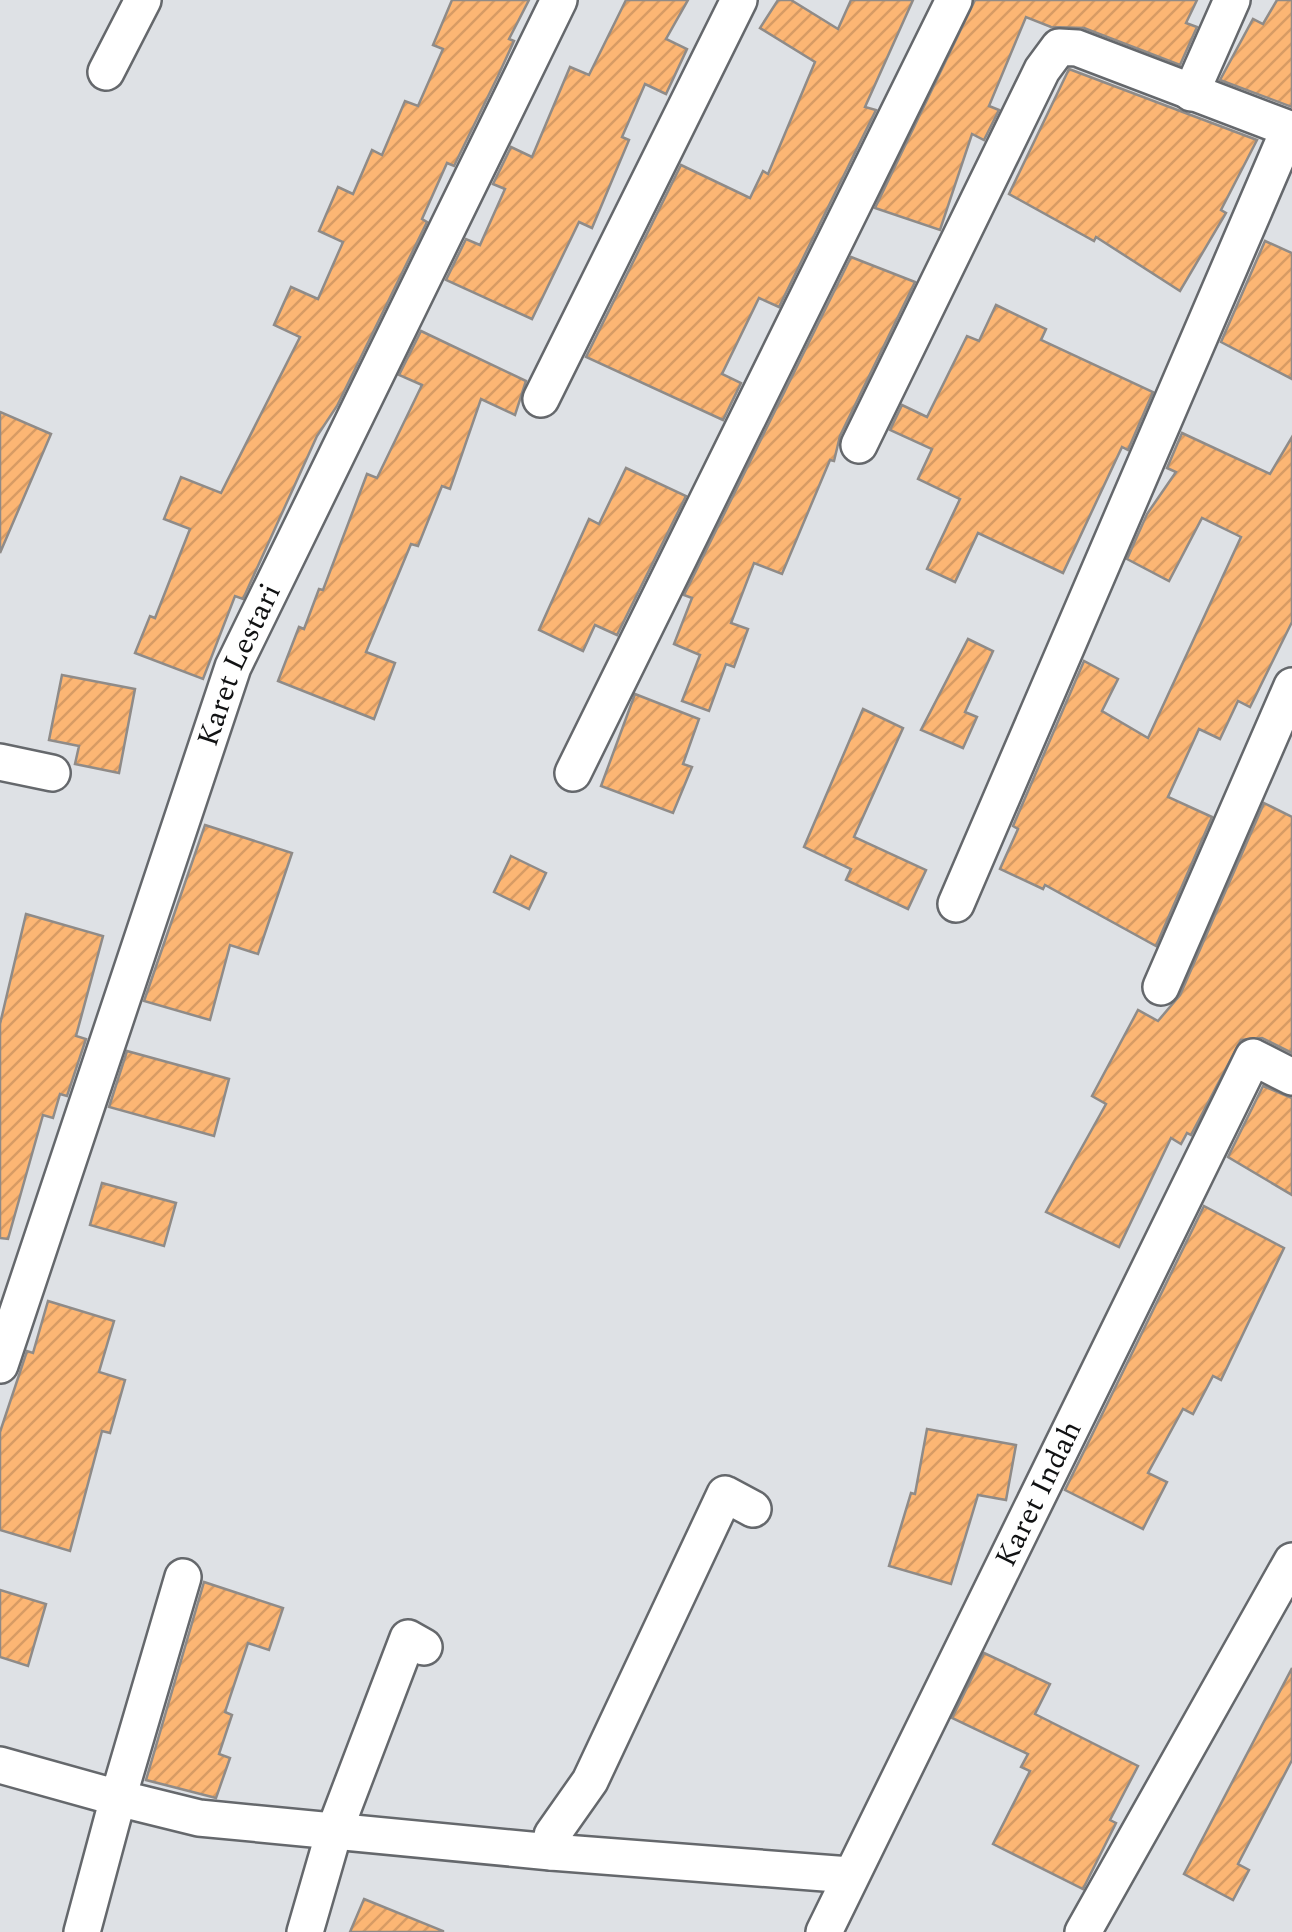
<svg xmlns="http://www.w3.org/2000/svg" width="1292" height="1932" viewBox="0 0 1292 1932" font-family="Spectral,serif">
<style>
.building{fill:url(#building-hatch);stroke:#8f8b88;stroke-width:2.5}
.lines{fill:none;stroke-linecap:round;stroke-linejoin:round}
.minor-casing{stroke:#65686c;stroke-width:40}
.minor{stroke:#fff;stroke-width:35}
.labels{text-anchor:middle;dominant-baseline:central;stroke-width:8;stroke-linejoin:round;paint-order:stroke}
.street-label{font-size:30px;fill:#111213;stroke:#ebeef2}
</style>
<defs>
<pattern id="building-hatch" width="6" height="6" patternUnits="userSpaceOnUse" patternTransform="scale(2.5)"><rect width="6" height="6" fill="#fcb674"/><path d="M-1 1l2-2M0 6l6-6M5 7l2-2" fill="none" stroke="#d79b64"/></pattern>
</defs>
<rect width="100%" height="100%" fill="#dee1e5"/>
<g class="building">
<path d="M 452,0 L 529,0 L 509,39 L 514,41 L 498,76 L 454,166 L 447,163 L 422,219 L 427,222 L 337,406 L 317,436 L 243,599 L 235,596 L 203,679 L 135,653 L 150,616 L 155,618 L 190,529 L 164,519 L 181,477 L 221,493 L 300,337 L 274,325 L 291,287 L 318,299 L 343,242 L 319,231 L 338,187 L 353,194 L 372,150 L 382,155 L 405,101 L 418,106 L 443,49 L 433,45 Z"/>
<path d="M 626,0 L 688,0 L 666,39 L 687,49 L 666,94 L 645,84 L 622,137 L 629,140 L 592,228 L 579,222 L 532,319 L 446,280 L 466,239 L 480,245 L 505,189 L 493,184 L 511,147 L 532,157 L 570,67 L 589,75 Z"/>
<path d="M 778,0 L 791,0 L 838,29 L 851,0 L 913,0 L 865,107 L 876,110 L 779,307 L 759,298 L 722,374 L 741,383 L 723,420 L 586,357 L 681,165 L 750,198 L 763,171 L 768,174 L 815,62 L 760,28 Z"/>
<path d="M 975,0 L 1197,0 L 1186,23 L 1197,27 L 1180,65 L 1084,28 L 1051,27 L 1026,17 L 989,106 L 999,110 L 984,140 L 972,134 L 940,230 L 875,208 Z"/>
<path d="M 1277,0 L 1292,0 L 1292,107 L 1220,80 L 1253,19 L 1263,24 Z"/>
<path d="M 1069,69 L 1257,140 L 1221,210 L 1226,213 L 1180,291 L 1096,237 L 1094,241 L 1009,194 Z"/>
<path d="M 1265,241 L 1292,253 L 1292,379 L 1221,342 Z"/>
<path d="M 851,257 L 915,282 L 840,436 L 834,461 L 830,460 L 782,574 L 754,563 L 731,623 L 748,629 L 734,667 L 726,664 L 709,711 L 682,701 L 700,655 L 674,644 L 692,598 L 684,595 Z"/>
<path d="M 996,305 L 1046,329 L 1041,340 L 1153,392 L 1128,450 L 1122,447 L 1063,573 L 978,533 L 955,582 L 927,569 L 960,499 L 918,479 L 932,449 L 890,430 L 902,405 L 927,417 L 967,336 L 979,341 Z"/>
<path d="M 421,331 L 526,381 L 515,415 L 481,399 L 450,489 L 442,486 L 418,546 L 411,544 L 366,652 L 395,663 L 374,719 L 278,681 L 299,627 L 304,629 L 319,589 L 323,590 L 367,474 L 377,478 L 422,385 L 399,375 Z"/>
<path d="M 0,412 L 51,434 L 0,553 Z"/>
<path d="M 1182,433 L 1270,474 L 1292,437 L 1292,622 L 1250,707 L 1238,701 L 1220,739 L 1199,729 L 1168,797 L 1212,817 L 1156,946 L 1045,885 L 1043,889 L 1000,869 L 1018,829 L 1013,826 L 1084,661 L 1118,679 L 1102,711 L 1148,738 L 1241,537 L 1202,518 L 1169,581 L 1127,559 L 1147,514 L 1176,472 L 1167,468 Z"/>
<path d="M 626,468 L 686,496 L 617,635 L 595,625 L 583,651 L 539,630 L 589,519 L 599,524 Z"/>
<path d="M 968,639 L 993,651 L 965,712 L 977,717 L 963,748 L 921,730 Z"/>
<path d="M 62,675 L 135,689 L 119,773 L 75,764 L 79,746 L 49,740 Z"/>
<path d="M 635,694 L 699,719 L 683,764 L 692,767 L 673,813 L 601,786 Z"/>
<path d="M 863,709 L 903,728 L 854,837 L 926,870 L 908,909 L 846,880 L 851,869 L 804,847 Z"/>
<path d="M 1264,803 L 1292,817 L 1292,1053 L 1262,1038 L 1241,1040 L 1191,1135 L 1187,1133 L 1181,1144 L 1171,1138 L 1119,1247 L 1046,1212 L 1106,1104 L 1092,1096 L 1138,1010 L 1158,1021 L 1180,995 Z"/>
<path d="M 205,825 L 292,853 L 258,954 L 230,945 L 210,1020 L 144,1001 Z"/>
<path d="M 511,856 L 546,873 L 529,909 L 494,892 Z"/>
<path d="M 26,914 L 103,936 L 76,1036 L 86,1039 L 67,1096 L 60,1094 L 53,1118 L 43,1115 L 8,1239 L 0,1238 L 0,1024 Z"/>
<path d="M 127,1051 L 229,1079 L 214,1136 L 109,1107 Z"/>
<path d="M 1263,1086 L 1292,1098 L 1292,1195 L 1228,1157 Z"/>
<path d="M 102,1183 L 176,1203 L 164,1246 L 90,1225 Z"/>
<path d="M 1204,1206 L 1284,1248 L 1221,1380 L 1213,1376 L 1193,1414 L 1183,1409 L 1148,1473 L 1167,1482 L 1143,1529 L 1065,1490 Z"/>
<path d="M 48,1301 L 114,1321 L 99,1372 L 125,1380 L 110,1433 L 102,1431 L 70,1551 L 0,1530 L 0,1432 L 27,1351 L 33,1353 Z"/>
<path d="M 927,1429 L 1016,1445 L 1006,1500 L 978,1495 L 951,1584 L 889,1566 L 911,1493 L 915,1494 Z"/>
<path d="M 204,1582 L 283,1608 L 269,1650 L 248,1643 L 225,1712 L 232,1715 L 219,1754 L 230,1758 L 216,1798 L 146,1780 Z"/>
<path d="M 0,1590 L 46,1604 L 28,1666 L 0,1657 Z"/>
<path d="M 984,1653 L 1050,1684 L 1035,1714 L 1138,1766 L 1110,1820 L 1116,1823 L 1083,1889 L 993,1844 L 1030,1771 L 1021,1767 L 1028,1754 L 952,1718 Z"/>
<path d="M 1292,1668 L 1292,1760 L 1238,1864 L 1249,1870 L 1233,1900 L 1184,1874 Z"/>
<path d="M 364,1899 L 443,1931 L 443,1932 L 350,1932 Z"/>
</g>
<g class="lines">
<defs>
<g id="minor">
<path d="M 106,72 L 143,0"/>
<path d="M 1191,93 L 1232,0"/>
<path d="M 541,399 L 739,0"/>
<path d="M 859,445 L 1042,70 L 1059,47 L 1077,48 L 1292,130"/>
<path d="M 0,762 L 52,773"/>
<path d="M 573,773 L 954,0"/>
<path d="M 956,904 L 1289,129"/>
<path d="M 1161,987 L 1292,686"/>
<path id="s1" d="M 0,1365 L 233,667 L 559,0"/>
<path d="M 0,1765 L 118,1798 L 183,1577"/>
<path d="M 551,1852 L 850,1875"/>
<path d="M 82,1932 L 118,1798 L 199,1818 L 551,1852 L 552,1835 L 590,1781 L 725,1494 L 753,1509"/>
<path d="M 305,1932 L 334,1832 L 408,1638 L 424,1647"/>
<path id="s2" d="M 824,1932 L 1253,1057 L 1292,1077"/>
<path d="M 1083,1932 L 1292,1561"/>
</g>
</defs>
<use href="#minor" class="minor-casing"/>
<use href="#minor" class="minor"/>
</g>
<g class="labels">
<g class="street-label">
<text stroke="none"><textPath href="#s1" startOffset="740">Karet Lestari</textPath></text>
<text stroke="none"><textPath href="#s2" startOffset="488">Karet Indah</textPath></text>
</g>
</g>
</svg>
